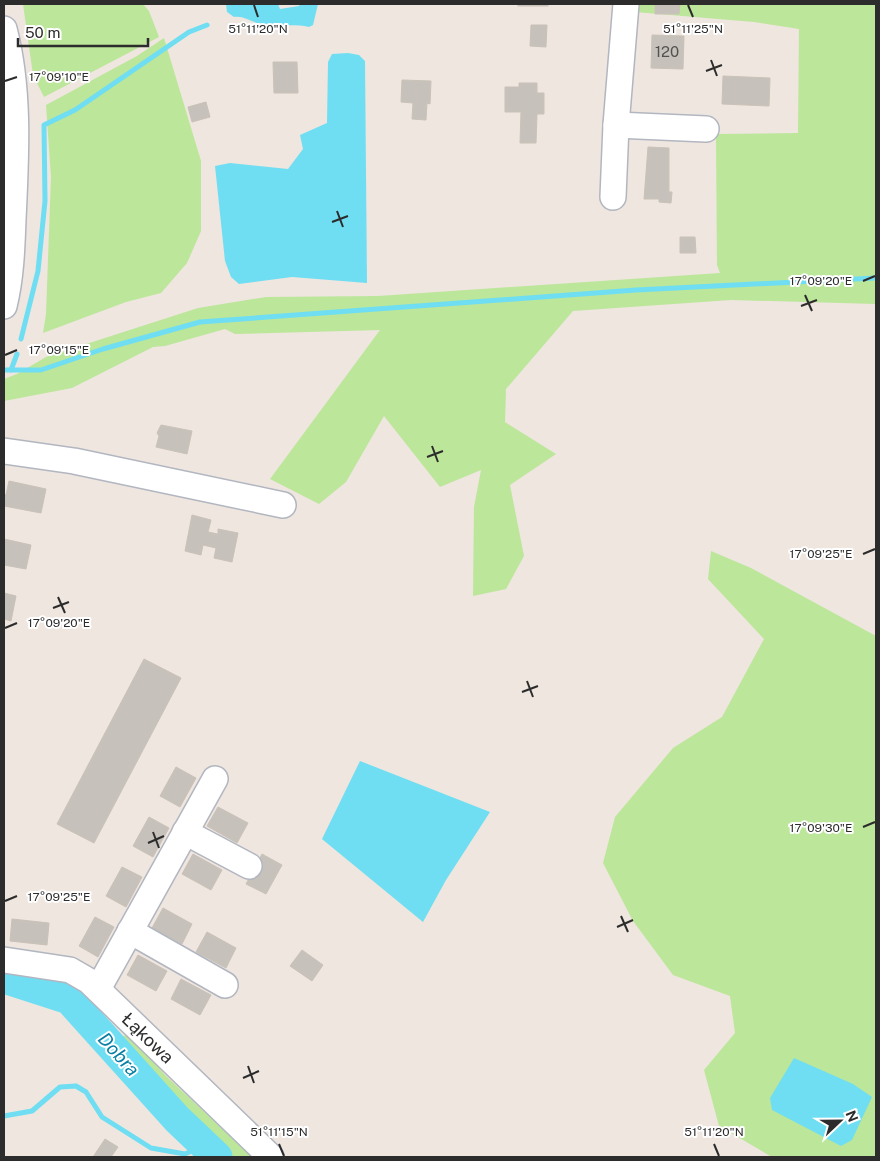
<svg xmlns="http://www.w3.org/2000/svg" width="880" height="1161" viewBox="0 0 880 1161" font-family="'Public Sans',sans-serif">
<style>
.green{fill:#bce69a}
.water{fill:#6fdef2}
.lines{fill:none;stroke-linecap:round;stroke-linejoin:round}
.stream{stroke:#6fdef2;stroke-width:5}
.river{stroke:#6fdef2;stroke-width:31}
.building{fill:#c6c1ba;stroke:#cac2b8}
.minor-casing{stroke:#b2b6c0;stroke-width:28}
.minor{stroke:#fff;stroke-width:25}
.ticks{fill:none;stroke:#2c2c2c;stroke-width:2}
.labels{text-anchor:middle;dominant-baseline:central;stroke-width:4;stroke-linejoin:round;paint-order:stroke}
.number-label{font-size:15px;fill:#525150}
.street-label{font-size:18px;fill:#2c2c2c;stroke:#fff}
.water-label{font-size:19px;font-style:italic;fill:#097fa3;stroke:#fff}
.ticks-label{font-size:12px;text-anchor:middle;fill:#2c2c2c;stroke:#fff;stroke-width:4;stroke-linejoin:round;paint-order:stroke}
</style>
<rect width="100%" height="100%" fill="#eee6df"/>
<g class="green">
<path d="M 23,4 L 143,4 L 149,11 L 159,37 L 44,97 L 33,75 Z"/>
<path d="M 635,4 L 876,4 L 876,304 L 731,300 L 573,311 L 506,389 L 505,422 L 556,454 L 510,485 L 524,556 L 506,589 L 473,596 L 474,507 L 481,470 L 440,487 L 384,416 L 346,482 L 319,504 L 270,479 L 380,330 L 235,334 L 225,329 L 165,346 L 153,347 L 72,388 L 4,401 L 4,379 L 17,374 L 46,357 L 198,308 L 266,297 L 378,296 L 720,273 L 717,265 L 716,134 L 798,133 L 799,29 L 754,22 L 635,12 Z"/>
<path d="M 164,38 L 201,161 L 201,231 L 187,263 L 161,293 L 126,302 L 43,333 L 46,314 L 51,177 L 46,105 L 137,56 Z"/>
<path d="M 711,551 L 751,568 L 876,636 L 876,1157 L 772,1157 L 719,1126 L 704,1070 L 735,1033 L 730,996 L 673,975 L 633,921 L 603,863 L 615,817 L 673,748 L 722,717 L 764,639 L 708,579 Z"/>
<path d="M 129,1034 L 164,1074 L 252,1157 L 196,1157 L 93,1047 Z"/>
</g>
<g class="water">
<path d="M 226,4 L 278,4 L 280,9 L 299,6 L 300,4 L 318,4 L 313,25 L 309,27 C 292,23 274,28 257,23 C 247,20 244,16 234,17 L 227,12 Z"/>
<path d="M 348,53 L 359,55 L 365,61 L 367,283 L 292,277 L 239,284 L 231,277 L 225,261 L 215,166 L 230,163 L 288,169 L 303,149 L 300,135 L 327,123 L 328,62 L 332,54 Z"/>
<path d="M 360,761 L 490,812 L 446,880 L 423,922 L 322,839 Z"/>
<path d="M 794,1058 L 853,1084 L 872,1097 L 852,1140 L 841,1146 L 772,1110 L 770,1098 Z"/>
</g>
<g class="lines">
<g class="stream">
<path d="M 21,339 L 38,271 L 45,201 L 44,125 L 75,110 L 189,32 L 207,25"/>
<path d="M 4,370 L 41,370 L 103,349 L 200,322 L 636,290 L 876,278"/>
<path d="M 11,370 L 17,354"/>
<path d="M 4,1116 L 32,1111 L 60,1087 L 76,1086 L 86,1092 L 102,1117 L 151,1148 L 185,1154 L 205,1145"/>
</g>
<path class="river" d="M 4,978 L 69,999 L 177,1119 L 217,1157"/>
</g>
<g class="building">
<rect x="518" y="4" width="30" height="2"/>
<path d="M 655,4 L 680,4 L 679,14 L 655,14 Z"/>
<path d="M 531,25 L 547,25 L 546,47 L 530,46 Z"/>
<path d="M 652,35 L 684,36 L 683,69 L 651,68 Z"/>
<path d="M 273,62 L 297,62 L 298,93 L 274,93 Z"/>
<path d="M 723,76 L 770,78 L 769,106 L 722,104 Z"/>
<path d="M 402,80 L 431,81 L 430,104 L 427,103 L 426,120 L 412,119 L 413,103 L 401,102 Z"/>
<path d="M 519,83 L 537,83 L 537,93 L 544,93 L 544,114 L 537,114 L 536,143 L 520,143 L 521,112 L 505,112 L 505,87 L 519,87 Z"/>
<path d="M 206,102 L 210,117 L 192,122 L 188,107 Z"/>
<path d="M 648,147 L 669,148 L 669,192 L 672,192 L 671,203 L 659,202 L 659,199 L 644,199 Z"/>
<path d="M 680,237 L 695,237 L 696,253 L 680,253 Z"/>
<path d="M 161,425 L 192,431 L 187,454 L 156,447 L 159,436 L 157,433 Z"/>
<path d="M 9,481 L 46,489 L 41,513 L 4,506 L 4,494 L 6,495 Z"/>
<path d="M 192,515 L 211,520 L 208,532 L 218,534 L 218,529 L 238,533 L 232,562 L 214,558 L 216,548 L 203,545 L 201,555 L 185,551 Z"/>
<path d="M 4,539 L 31,545 L 26,569 L 4,565 Z"/>
<path d="M 4,593 L 16,596 L 11,621 L 4,619 Z"/>
<path d="M 144,659 L 181,678 L 94,843 L 57,824 Z"/>
<path d="M 176,767 L 196,778 L 180,807 L 160,796 Z"/>
<path d="M 218,807 L 248,823 L 237,843 L 207,826 Z"/>
<path d="M 149,817 L 169,828 L 153,857 L 133,846 Z"/>
<path d="M 193,854 L 222,870 L 211,890 L 182,874 Z"/>
<path d="M 262,854 L 282,865 L 266,894 L 246,884 Z"/>
<path d="M 122,867 L 142,877 L 126,907 L 106,896 Z"/>
<path d="M 163,908 L 192,924 L 182,944 L 152,928 Z"/>
<path d="M 95,917 L 114,927 L 98,957 L 79,946 Z"/>
<path d="M 12,919 L 49,923 L 47,945 L 10,941 Z"/>
<path d="M 207,932 L 236,948 L 226,968 L 196,952 Z"/>
<path d="M 302,950 L 323,965 L 312,981 L 290,966 Z"/>
<path d="M 138,955 L 167,971 L 156,991 L 127,975 Z"/>
<path d="M 181,979 L 211,995 L 200,1015 L 171,999 Z"/>
<path d="M 105,1139 L 118,1147 L 111,1157 L 93,1157 Z"/>
</g>
<g class="lines">
<defs>
<g id="minor">
<path d="M 4,29 C 20,90 16,157 13,219 C 12,247 11,278 4,306"/>
<path d="M 616,125 L 706,129"/>
<path d="M 613,197 L 616,125 L 626,4"/>
<path d="M 4,451 L 74,461 L 283,505"/>
<path d="M 185,832 L 249,866"/>
<path d="M 130,931 L 225,985"/>
<path d="M 4,960 L 70,970 L 89,981 L 271,1157"/>
<path d="M 98,989 L 215,779"/>
</g>
</defs>
<use href="#minor" class="minor-casing"/>
<use href="#minor" class="minor"/>
</g>
<path class="ticks" d="M 254,5 L 258,17M 688,5 L 693,17M 711,60 L 717,76M 706,71 L 722,65M 5,81 L 17,77M 337,211 L 343,227M 332,222 L 348,216M 863,281 L 875,276M 805,295 L 812,311M 801,306 L 817,300M 5,355 L 17,350M 432,446 L 438,462M 427,457 L 443,451M 863,554 L 875,549M 58,597 L 65,613M 53,608 L 69,602M 5,628 L 17,623M 527,681 L 533,697M 522,692 L 538,686M 863,827 L 875,822M 153,832 L 159,848M 148,843 L 164,836M 5,901 L 17,896M 621,916 L 628,932M 617,927 L 633,920M 248,1066 L 254,1083M 243,1078 L 259,1071M 279,1144 L 284,1156M 714,1144 L 719,1156"/>
<g class="labels">
<g class="number-label">
<text x="667" y="51">120</text>
</g>
<g class="street-label">
<text transform="translate(148 1038) rotate(44)">Łąkowa</text>
</g>
<g class="water-label">
<text transform="translate(119 1054) rotate(48)">Dobra</text>
</g>
</g>
<g class="ticks-label">
<text x="258" y="33">51°11'20"N</text>
<text x="693" y="33">51°11'25"N</text>
<text x="59" y="81">17°09'10"E</text>
<text x="821" y="285">17°09'20"E</text>
<text x="59" y="354">17°09'15"E</text>
<text x="821" y="558">17°09'25"E</text>
<text x="59" y="627">17°09'20"E</text>
<text x="821" y="832">17°09'30"E</text>
<text x="59" y="901">17°09'25"E</text>
<text x="279" y="1136">51°11'15"N</text>
<text x="714" y="1136">51°11'20"N</text>
</g>
<rect width="880" height="1161" fill="none" stroke="#2c2c2c" stroke-width="10"/>
<g transform="translate(840 1121) rotate(68)" stroke="#ffffff" stroke-width="4" paint-order="stroke">
<path d="M0-4L9 19L0 12L-9 19Z" fill="#2c2c2c"/>
<text y="-8" font-size="14" font-weight="bold" text-anchor="middle" fill="#2c2c2c">N</text>
</g>
<path d="M18 38v8h130v-8" fill="none" stroke="#2c2c2c" stroke-width="2.5"/>
<text x="25" y="38" font-size="15" fill="#2c2c2c" stroke="#ffffff" stroke-width="4" paint-order="stroke">50 m</text>
</svg>
